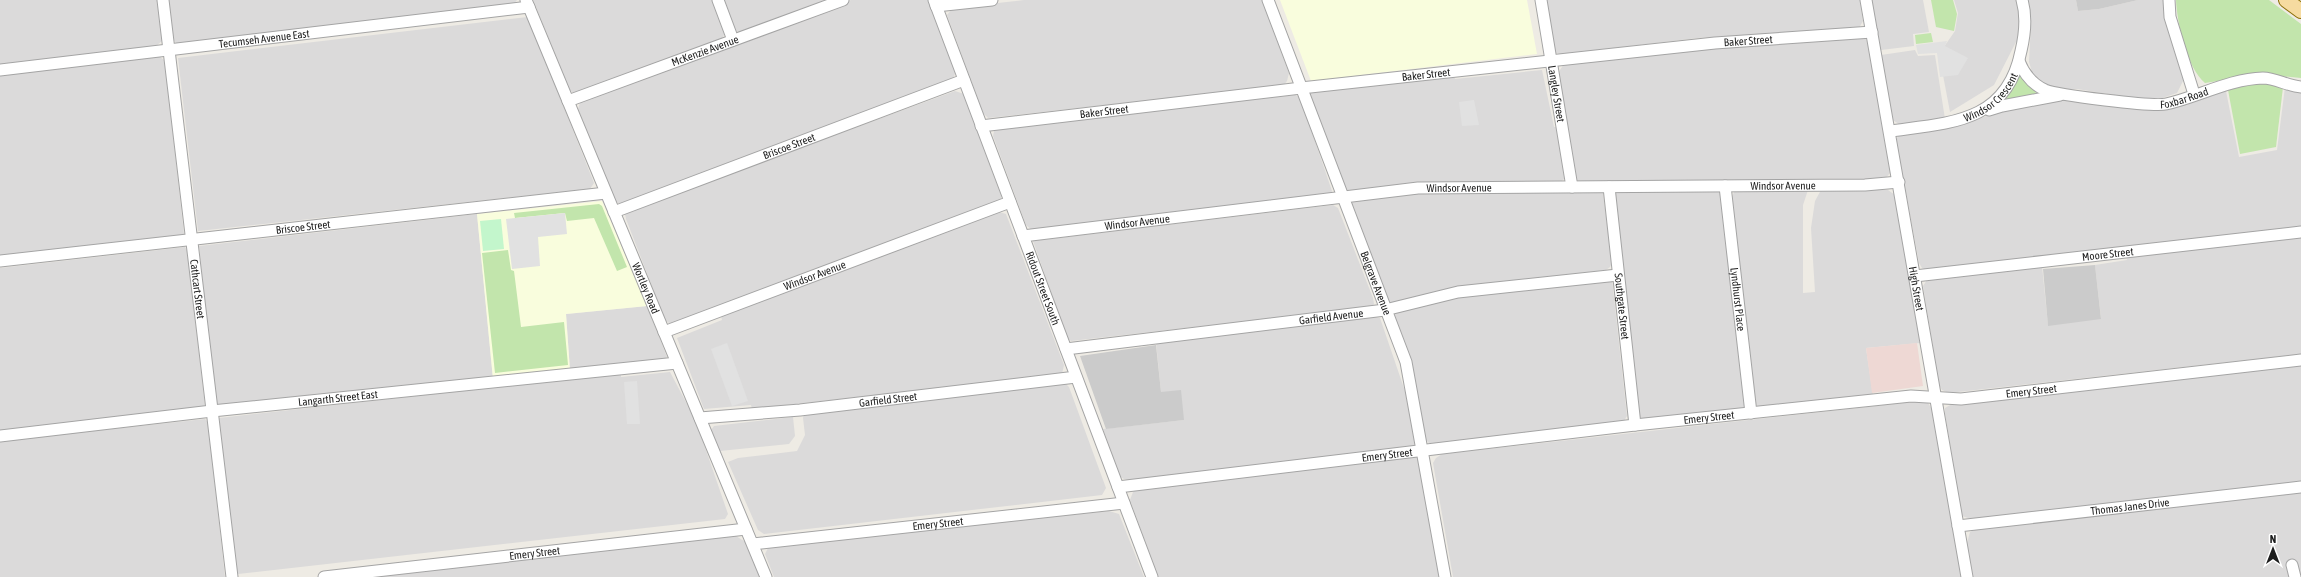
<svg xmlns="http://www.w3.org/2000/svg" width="2301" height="577" viewBox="0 0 2301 577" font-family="'Asap Condensed',sans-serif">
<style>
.residential{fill:#dbdada}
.commercial{fill:#eed8d4}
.education{fill:#f9fddd}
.religious{fill:#cbcbcb}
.grass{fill:#c2e5ac}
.park{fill:#c3f6cc}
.parking{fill:#e1e1e1}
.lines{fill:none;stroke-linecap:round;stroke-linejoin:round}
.minor-casing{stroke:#a4a4a4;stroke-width:13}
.major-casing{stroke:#8d7009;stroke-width:16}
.minor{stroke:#fff;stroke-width:11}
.major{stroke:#f6dba0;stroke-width:14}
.labels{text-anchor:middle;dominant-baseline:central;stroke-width:4;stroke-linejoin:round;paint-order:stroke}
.street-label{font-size:11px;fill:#1d1d1d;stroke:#fff}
</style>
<rect width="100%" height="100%" fill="#eeebe4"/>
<g class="residential">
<path d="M 0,0 L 158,0 L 163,40 L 156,46 L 0,64 Z"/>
<path d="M 169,0 L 517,0 L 514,4 L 183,43 L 176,43 L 173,39 Z"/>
<path d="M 533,0 L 713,0 L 726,32 L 722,38 L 578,93 L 573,93 L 570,90 Z"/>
<path d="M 722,0 L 828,0 L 741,32 L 735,31 Z"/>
<path d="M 851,0 L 929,0 L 956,71 L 953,79 L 623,203 L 618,203 L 615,200 L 578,109 L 580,103 L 583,99 Z"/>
<path d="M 1024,0 L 1262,0 L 1289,73 L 1287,81 L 1284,85 L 988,118 L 983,113 L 947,15 L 953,8 Z"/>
<path d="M 1545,0 L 1860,0 L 1863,21 L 1859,28 L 1698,38 L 1563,54 L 1556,53 L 1553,49 Z"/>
<path d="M 1872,0 L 1923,0 L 1929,32 L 1913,34 L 1914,46 L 1881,50 Z"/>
<path d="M 1954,0 L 2019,0 L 2021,11 L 2020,43 L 2016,42 L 1994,85 L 1950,112 L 1939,54 L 1955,31 L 1958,13 Z"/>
<path d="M 2028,0 L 2076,0 L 2078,11 L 2099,9 L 2138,0 L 2164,0 L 2184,79 L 2177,93 L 2162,98 L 2139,99 L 2077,89 L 2053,90 L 2033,75 L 2029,62 L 2031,22 Z"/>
<path d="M 528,17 L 594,183 L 590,189 L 198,231 L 178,58 Z"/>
<path d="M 1861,38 L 1866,39 L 1868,44 L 1890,173 L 1884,180 L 1583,182 L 1578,181 L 1575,177 L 1558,73 L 1564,64 L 1721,46 Z"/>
<path d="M 1915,50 L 1918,56 L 1935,55 L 1945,119 L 1900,125 L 1893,120 L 1881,55 Z"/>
<path d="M 159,56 L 165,61 L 184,234 L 182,236 L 0,256 L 0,74 Z"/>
<path d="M 1542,70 L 1554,127 L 1558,127 L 1567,177 L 1560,182 L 1400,184 L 1347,193 L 1309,96 L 1309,93 L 1454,76 L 1455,79 Z"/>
<path d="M 2285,87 L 2301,91 L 2301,227 L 1926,270 L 1922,268 L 1919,263 L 1896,139 L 1900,134 L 1956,127 L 2006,109 L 2061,99 L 2176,106 L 2226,91 L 2239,157 L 2277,150 Z"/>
<path d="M 955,91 L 964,94 L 1001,195 L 1001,200 L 676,323 L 669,323 L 665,320 L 626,219 L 625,214 L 630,210 Z"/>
<path d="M 1295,95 L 1300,97 L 1332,191 L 1331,196 L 1033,231 L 1026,225 L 993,136 L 994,131 L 998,127 Z"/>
<path d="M 1808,190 L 1803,205 L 1803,293 L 1815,292 L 1811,228 L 1815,201 L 1821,190 L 1888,190 L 1895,195 L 1920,343 L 1866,348 L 1873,395 L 1758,407 L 1756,404 L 1732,197 L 1734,192 L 1738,191 Z"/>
<path d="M 1417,191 L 1599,191 L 1603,193 L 1612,263 L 1610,267 L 1606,270 L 1459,287 L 1395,304 L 1389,303 L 1351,203 L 1354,200 Z"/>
<path d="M 1715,191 L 1720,192 L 1747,408 L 1640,421 L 1614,192 Z"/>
<path d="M 1333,205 L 1338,208 L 1373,298 L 1374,304 L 1371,307 L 1071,341 L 1067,338 L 1033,241 Z"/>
<path d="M 999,212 L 1006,214 L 1064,365 L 1062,374 L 752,409 L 751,405 L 704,409 L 677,338 L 722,320 L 721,316 Z"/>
<path d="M 477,214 L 493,379 L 216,407 L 199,246 Z"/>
<path d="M 2301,237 L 2301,354 L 1949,393 L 1942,390 L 1939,385 L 1923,286 L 1927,280 L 2042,266 L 2048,325 L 2101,318 L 2095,265 L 2127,260 L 2126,256 Z"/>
<path d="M 185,247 L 187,250 L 205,405 L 202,409 L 0,431 L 0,268 Z"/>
<path d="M 1612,279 L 1627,416 L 1624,421 L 1433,445 L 1429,443 L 1426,440 L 1415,381 L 1394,315 L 1399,310 L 1443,299 Z"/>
<path d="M 647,306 L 667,357 L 663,360 L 570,371 L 566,314 Z"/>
<path d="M 1375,317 L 1380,318 L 1407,397 L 1416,440 L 1414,447 L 1130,480 L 1124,479 L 1119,476 L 1103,429 L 1184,420 L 1161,392 L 1156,342 Z"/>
<path d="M 2301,365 L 2301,482 L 1974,520 L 1962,516 L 1945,414 L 1945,408 L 1952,404 Z"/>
<path d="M 670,372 L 696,421 L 728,514 L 725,519 L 238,574 L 236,572 L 219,418 L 621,373 L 621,377 Z"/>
<path d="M 1066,384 L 1069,387 L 1106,488 L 1102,495 L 764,534 L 758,530 L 728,462 L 738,458 L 797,451 L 805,435 L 803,418 L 804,414 L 808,413 Z"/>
<path d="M 1921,401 L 1928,403 L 1932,409 L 1961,577 L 1453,577 L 1433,463 L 1436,458 L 1442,454 Z"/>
<path d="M 793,417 L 795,436 L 789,444 L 720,451 L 711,430 L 714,426 Z"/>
<path d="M 205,419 L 208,422 L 225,577 L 0,577 L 0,441 Z"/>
<path d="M 1418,455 L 1440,577 L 1158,577 L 1130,500 L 1133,492 L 1139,488 Z"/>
<path d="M 2301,493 L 2301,577 L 1973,577 L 1967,543 L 1970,532 L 1977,529 Z"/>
<path d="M 1109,511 L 1119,514 L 1144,577 L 774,577 L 765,554 L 769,546 Z"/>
<path d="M 736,536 L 747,543 L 762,577 L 362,577 Z"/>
</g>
<path class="commercial" d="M 1917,343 L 1923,386 L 1872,393 L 1866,348 Z"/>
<g class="education">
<path d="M 1280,0 L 1527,0 L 1537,54 L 1311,81 Z"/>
<path d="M 602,201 L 647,306 L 566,314 L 570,371 L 493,379 L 477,214 Z"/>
</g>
<g class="religious">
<path d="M 2076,0 L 2138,0 L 2099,9 L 2078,11 Z"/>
<path d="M 2095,265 L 2101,319 L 2048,326 L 2043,269 Z"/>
<path d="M 1156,345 L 1161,392 L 1181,390 L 1184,420 L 1106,429 L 1080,356 Z"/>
</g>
<g class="grass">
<path d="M 1931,0 L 1953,0 L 1957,14 L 1954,31 L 1936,27 Z"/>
<path d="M 2176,0 L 2269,0 L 2301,24 L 2301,78 L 2262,74 L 2205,83 C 2187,68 2177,23 2176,0 Z"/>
<path d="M 1931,33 L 1933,42 L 1916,44 L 1915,35 Z"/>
<path d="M 2020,72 L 2037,94 L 2001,102 Z"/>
<path d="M 2253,84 L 2270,84 L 2283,87 L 2276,147 L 2240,154 L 2228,90 Z"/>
<path d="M 599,204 L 602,206 L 627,267 L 617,271 L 594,218 L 567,221 L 565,213 L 515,218 L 514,213 Z"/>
<path d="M 508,250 L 511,270 L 514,271 L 521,327 L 564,322 L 568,365 L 495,373 L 482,253 Z"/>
</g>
<path class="park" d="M 501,219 L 504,249 L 483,251 L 480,221 Z"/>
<g class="parking">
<path d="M 1947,41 L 1945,46 L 1968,58 L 1958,75 L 1940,77 L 1937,53 L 1918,54 L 1916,45 Z"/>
<path d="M 1474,100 L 1479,125 L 1462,126 L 1459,102 Z"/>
<path d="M 565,213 L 567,234 L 538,237 L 540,266 L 512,269 L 506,219 Z"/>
<path d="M 727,343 L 748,401 L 732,406 L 711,349 Z"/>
<path d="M 637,381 L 640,424 L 627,424 L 624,382 Z"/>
</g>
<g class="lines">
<defs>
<g id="minor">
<path id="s1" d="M 163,0 L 232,577"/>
<path id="s2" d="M 526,0 L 766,577"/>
<path d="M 718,0 L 733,40"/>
<path id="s3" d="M 934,0 L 1152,577"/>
<path id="s4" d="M 1268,0 L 1406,362 L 1445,577"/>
<path id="s5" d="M 1541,0 L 1572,187"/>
<path id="s6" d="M 1866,0 L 1967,577"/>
<path d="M 2169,0 L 2170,17 L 2194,94"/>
<path d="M 936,6 L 992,0"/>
<path id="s7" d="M 2019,61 C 2024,74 2032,84 2045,90 C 2057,95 2153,107 2166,104 C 2198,97 2229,79 2263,78 C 2275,78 2288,86 2301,87"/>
<path id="s8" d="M 0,70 L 529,7"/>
<path id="s9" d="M 568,101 L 843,0"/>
<path d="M 1989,110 L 2002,106 L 2060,95"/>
<path id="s10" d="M 981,126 L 1301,88 L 1715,43 L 1872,32"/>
<path id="s11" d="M 1890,131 C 1949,123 2007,123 2021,51 C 2025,34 2027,17 2022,0"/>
<path id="s12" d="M 1725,186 L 1751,413"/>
<path id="s13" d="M 1609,187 L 1635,425"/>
<path id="s14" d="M 614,212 L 964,80"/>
<path id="s15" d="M 1023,236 L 1418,188 L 1865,185 L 1899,182"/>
<path id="s16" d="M 0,261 L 606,193"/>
<path id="s17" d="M 1915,276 L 2301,232"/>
<path id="s18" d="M 664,332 L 1010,202"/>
<path id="s19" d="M 1066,349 L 1385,310 L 1458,292 L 1618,275"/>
<path id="s20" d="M 700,418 L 800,410 L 1076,377"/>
<path id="s21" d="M 0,436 L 212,411 L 677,363"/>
<path id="s22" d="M 1118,487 L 1635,425 L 1911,396 L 1961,399 L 2301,360"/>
<path id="s23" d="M 1958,526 L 2301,487"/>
<path id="s24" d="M 753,544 L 1124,503"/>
<path d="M 2292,565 L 2295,577"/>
<path id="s25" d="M 324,577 L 746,529"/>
</g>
<path id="major" d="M 2286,0 L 2301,11"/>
</defs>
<use href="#minor" class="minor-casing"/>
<use href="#major" class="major-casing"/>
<use href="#minor" class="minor"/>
<use href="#major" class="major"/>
</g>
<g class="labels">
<g class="street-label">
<text stroke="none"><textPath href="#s8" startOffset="266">Tecumseh Avenue East</textPath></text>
<text stroke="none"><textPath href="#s10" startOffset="772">Baker Street</textPath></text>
<text stroke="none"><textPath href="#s9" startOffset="146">McKenzie Avenue</textPath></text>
<text stroke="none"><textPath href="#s10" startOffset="448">Baker Street</textPath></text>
<text stroke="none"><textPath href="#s5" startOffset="95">Langley Street</textPath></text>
<text stroke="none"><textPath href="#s11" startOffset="110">Windsor Crescent</textPath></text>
<text stroke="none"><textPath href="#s7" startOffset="181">Foxbar Road</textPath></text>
<text stroke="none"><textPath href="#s10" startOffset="124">Baker Street</textPath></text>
<text stroke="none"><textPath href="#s14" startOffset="187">Briscoe Street</textPath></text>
<text stroke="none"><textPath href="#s15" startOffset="763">Windsor Avenue</textPath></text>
<text stroke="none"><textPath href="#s15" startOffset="439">Windsor Avenue</textPath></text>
<text stroke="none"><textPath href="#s15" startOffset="115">Windsor Avenue</textPath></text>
<text stroke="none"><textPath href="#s16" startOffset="305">Briscoe Street</textPath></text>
<text stroke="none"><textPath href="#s17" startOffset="194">Moore Street</textPath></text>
<text stroke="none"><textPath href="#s18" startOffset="161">Windsor Avenue</textPath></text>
<text stroke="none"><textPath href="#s4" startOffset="303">Belgrave Avenue</textPath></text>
<text stroke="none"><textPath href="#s6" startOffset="293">High Street</textPath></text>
<text stroke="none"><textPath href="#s1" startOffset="291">Cathcart Street</textPath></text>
<text stroke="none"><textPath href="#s2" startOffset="312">Wortley Road</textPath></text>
<text stroke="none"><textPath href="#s3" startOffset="308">Ridout Street South</textPath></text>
<text stroke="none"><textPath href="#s12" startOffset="114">Lyndhurst Place</textPath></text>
<text stroke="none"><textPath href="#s13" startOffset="120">Southgate Street</textPath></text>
<text stroke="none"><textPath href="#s19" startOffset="267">Garfield Avenue</textPath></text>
<text stroke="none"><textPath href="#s22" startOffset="919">Emery Street</textPath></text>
<text stroke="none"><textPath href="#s21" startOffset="340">Langarth Street East</textPath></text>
<text stroke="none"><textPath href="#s20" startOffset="189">Garfield Street</textPath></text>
<text stroke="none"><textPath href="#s22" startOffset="595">Emery Street</textPath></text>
<text stroke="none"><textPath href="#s22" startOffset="271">Emery Street</textPath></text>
<text stroke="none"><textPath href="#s23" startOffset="173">Thomas Janes Drive</textPath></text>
<text stroke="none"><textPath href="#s24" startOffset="186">Emery Street</textPath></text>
<text stroke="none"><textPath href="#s25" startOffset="212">Emery Street</textPath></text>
</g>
</g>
<g transform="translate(2273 549)" stroke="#ffffff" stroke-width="3" paint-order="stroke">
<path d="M0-3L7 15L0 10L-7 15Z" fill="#1d1d1d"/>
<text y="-6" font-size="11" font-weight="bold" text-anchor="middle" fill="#1d1d1d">N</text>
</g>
</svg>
